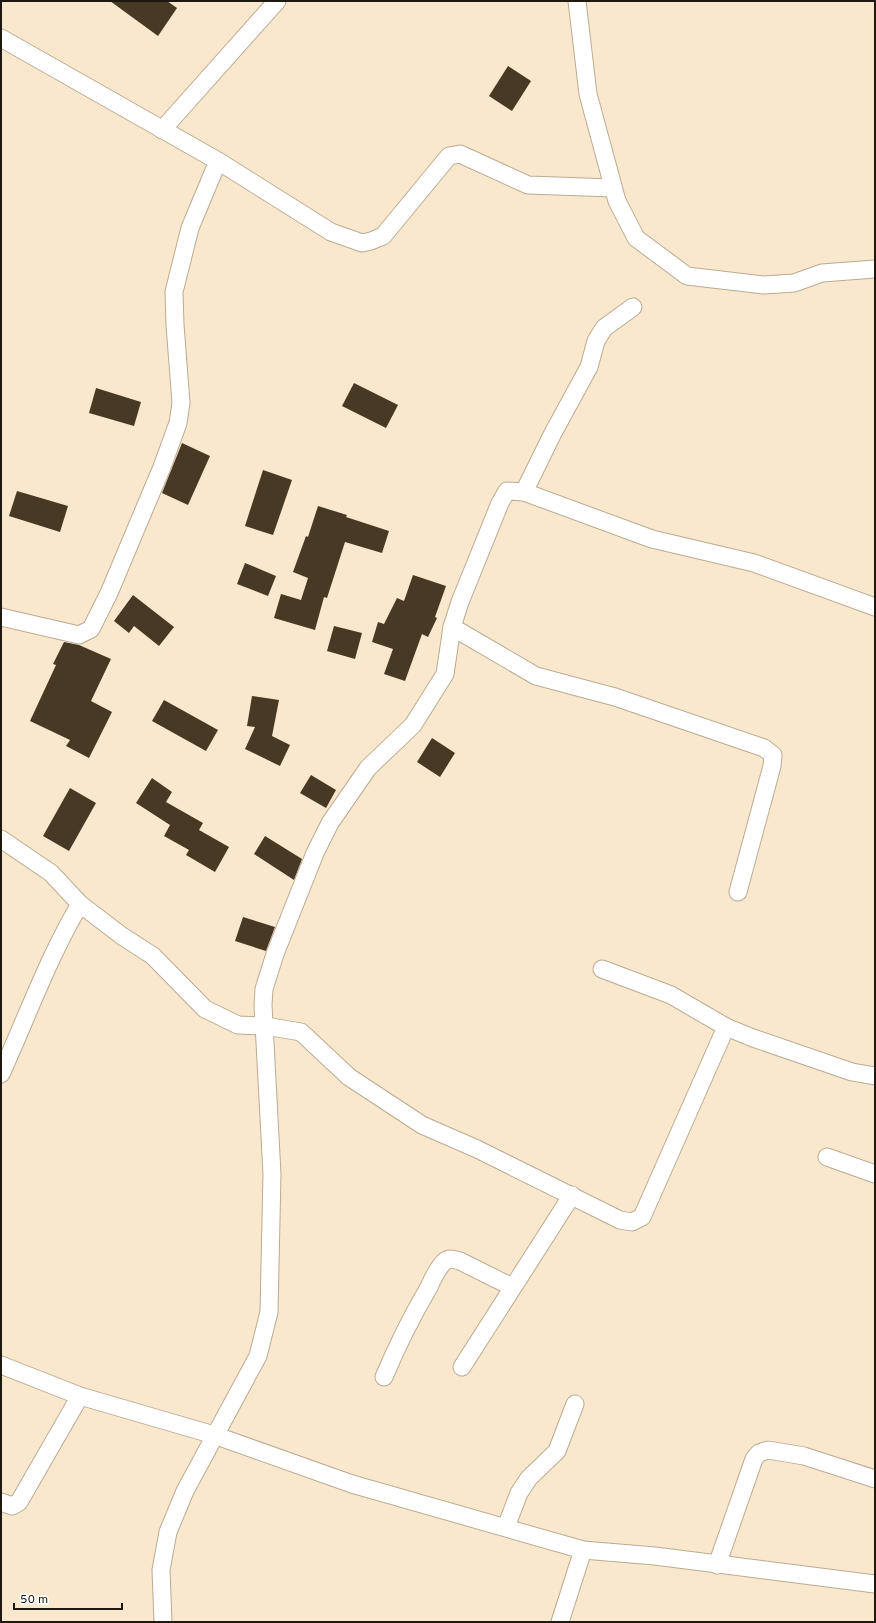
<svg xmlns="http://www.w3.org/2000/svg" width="876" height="1623" viewBox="0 0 876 1623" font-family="Overpass,sans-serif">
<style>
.building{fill:#473924}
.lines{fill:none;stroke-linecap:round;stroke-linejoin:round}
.minor-casing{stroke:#bbab91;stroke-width:19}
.minor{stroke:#fff;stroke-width:17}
</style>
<rect width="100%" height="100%" fill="#f9e8ce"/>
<g class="building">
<path d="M 110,1 L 167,1 L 177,8 L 158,36 Z"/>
<path d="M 508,66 L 531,81 L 512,111 L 489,96 Z"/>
<path d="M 354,383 L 398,405 L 386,428 L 342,406 Z"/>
<path d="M 96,388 L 141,402 L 134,426 L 89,413 Z"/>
<path d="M 182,443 L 210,456 L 188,505 L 162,493 Z"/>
<path d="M 263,470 L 292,480 L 273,535 L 245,526 Z"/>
<path d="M 17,491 L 68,506 L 60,532 L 9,516 Z"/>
<path d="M 318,506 L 347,515 L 346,517 L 389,531 L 382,553 L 345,542 L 327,598 L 324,597 L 315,630 L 274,618 L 281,594 L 301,600 L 308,578 L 293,572 L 306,536 L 308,537 Z"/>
<path d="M 245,563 L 276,576 L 268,596 L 237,584 Z"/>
<path d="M 413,575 L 446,586 L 435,617 L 437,618 L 428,637 L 422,634 L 405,681 L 384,674 L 393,649 L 372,642 L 378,622 L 384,624 L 397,598 L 404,601 Z"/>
<path d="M 133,595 L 174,627 L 159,646 L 134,626 L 129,633 L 114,621 Z"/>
<path d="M 334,626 L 362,633 L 355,659 L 327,651 Z"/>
<path d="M 64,642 L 79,645 L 111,659 L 91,701 L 112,712 L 89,758 L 66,746 L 70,740 L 30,721 L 56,665 L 53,664 Z"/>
<path d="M 252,696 L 279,700 L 272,736 L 290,745 L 280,766 L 245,749 L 255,727 L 247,726 Z"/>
<path d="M 164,700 L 218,730 L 206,751 L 152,721 Z"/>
<path d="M 432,738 L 455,753 L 440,777 L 417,762 Z"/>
<path d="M 311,775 L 336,790 L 326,808 L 300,793 Z"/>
<path d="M 152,778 L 172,792 L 166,802 L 203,823 L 199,830 L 229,847 L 215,872 L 186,855 L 189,850 L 164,836 L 170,825 L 136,803 Z"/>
<path d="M 70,788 L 96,803 L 69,851 L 43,836 Z"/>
<path d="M 265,836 L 302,859 L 294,880 L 254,854 Z"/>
<path d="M 243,917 L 275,927 L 266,951 L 235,941 Z"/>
</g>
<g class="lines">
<defs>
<g id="minor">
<path d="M 577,1 L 588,94 L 617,201 L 636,238 L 687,276 L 764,285 L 794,283 L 822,273 L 875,269"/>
<path d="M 1,38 L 218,161 L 331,232 L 362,243 L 371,241 L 383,236 L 449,156 L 460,154 L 528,185 L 613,188"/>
<path d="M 162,130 L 277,1"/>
<path d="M 524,492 L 553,433 L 589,367 L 596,341 L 604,328 L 633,307"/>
<path d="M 1,617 L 79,635 L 91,629 L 109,593 L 162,467 L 178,423 L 181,403 L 175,325 L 174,292 L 190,228 L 218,161"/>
<path d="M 452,627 L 536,676 L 615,697 L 764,748 L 773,755 L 772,766 L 738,892"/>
<path d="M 1,839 L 51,873 L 80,904 L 122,936 L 153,956 L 205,1009 L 238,1025 L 265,1026 L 301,1032 L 349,1077 L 422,1125 L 477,1149 L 620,1220 L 632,1222 L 642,1217 L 726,1027"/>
<path d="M 602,969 L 671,995 L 726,1027 L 753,1038 L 852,1072 L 875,1076"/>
<path d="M 1,1074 C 27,1017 48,958 80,904"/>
<path d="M 827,1157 L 875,1174"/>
<path d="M 1,1365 L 80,1396 L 214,1435 L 352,1484 L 583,1550 L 655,1556 L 875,1584"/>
<path d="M 462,1367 L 572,1195"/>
<path d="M 384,1377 C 397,1346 412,1316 429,1287 C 433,1278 438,1267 445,1261 C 449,1257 455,1260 460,1261 L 512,1287"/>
<path d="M 1,1502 L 12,1506 L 19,1502 L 80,1396"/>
<path d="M 506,1527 L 519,1493 L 529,1478 L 557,1451 L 575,1404"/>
<path d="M 717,1565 L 754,1459 L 759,1453 L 768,1450 L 804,1456 L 875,1479"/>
<path d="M 163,1622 L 161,1570 L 168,1532 L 185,1491 L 258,1356 L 269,1312 L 272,1174 L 263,1005 L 264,989 L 275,954 L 315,853 L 330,823 L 368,768 L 413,725 L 445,674 L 452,627 L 460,602 L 500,503 L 507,491 L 524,492 L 652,539 L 754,563 L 875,607"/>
<path d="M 560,1622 L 583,1550"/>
</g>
</defs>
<use href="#minor" class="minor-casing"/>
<use href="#minor" class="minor"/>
</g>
<rect width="876" height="1623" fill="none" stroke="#1e180e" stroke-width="4"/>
<path d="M14 1603v6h108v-6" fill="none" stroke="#1e180e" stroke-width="2"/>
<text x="20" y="1603" font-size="12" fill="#1e180e" stroke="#ffffff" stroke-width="3" paint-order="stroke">50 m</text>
</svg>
